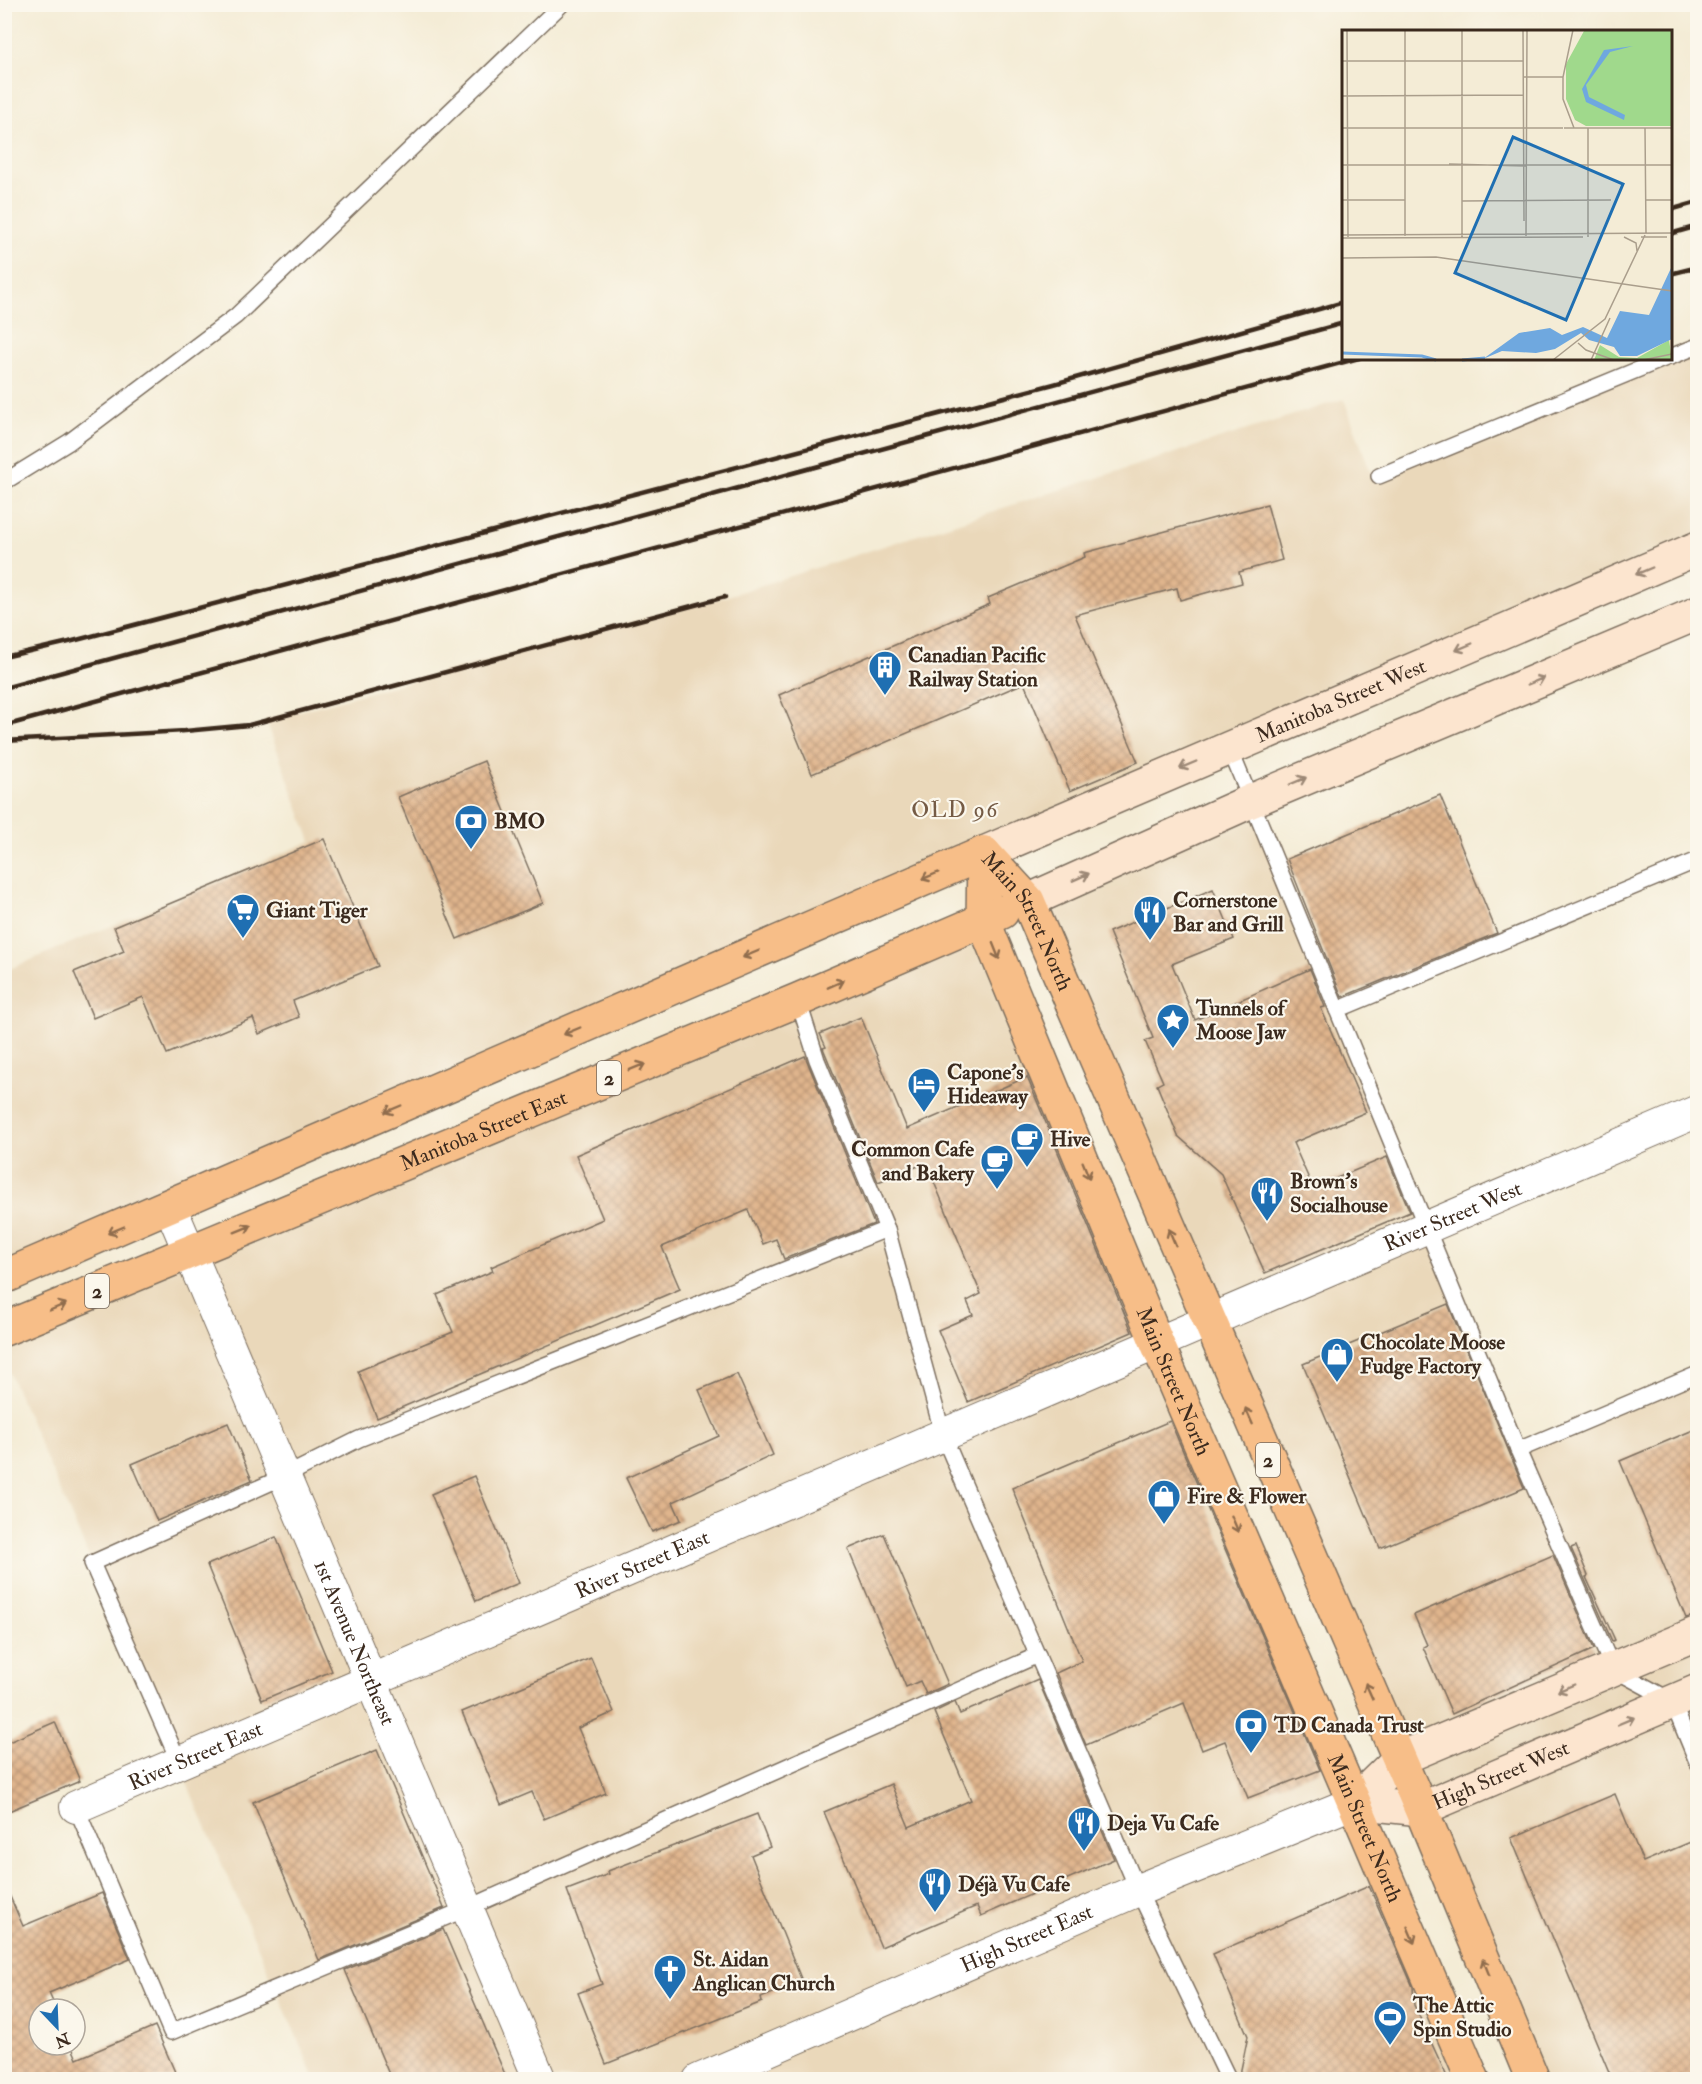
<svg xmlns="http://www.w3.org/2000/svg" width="1702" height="2084" viewBox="0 0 1702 2084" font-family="'IM FELL Double Pica',serif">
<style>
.built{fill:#ead8ba}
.building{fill:url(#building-cross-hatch)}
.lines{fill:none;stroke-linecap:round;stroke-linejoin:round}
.lane-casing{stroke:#7c6e5e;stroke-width:18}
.street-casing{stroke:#7c6e5e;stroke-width:34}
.secondary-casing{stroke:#7c6e5e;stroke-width:36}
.primary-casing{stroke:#7c6e5e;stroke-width:36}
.lane{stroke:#fff;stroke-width:15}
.street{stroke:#fff;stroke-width:32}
.secondary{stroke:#fce5cf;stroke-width:33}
.primary{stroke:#f7be88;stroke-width:33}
.rail{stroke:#3b2a1e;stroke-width:4.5}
.oneway{stroke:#9c8876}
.oneway2{stroke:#906d4e}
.labels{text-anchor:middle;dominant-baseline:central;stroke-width:4.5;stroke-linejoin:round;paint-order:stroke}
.shield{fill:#fbf7ec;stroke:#75685c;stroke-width:1.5}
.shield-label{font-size:20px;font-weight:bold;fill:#3b2a1e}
.poi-label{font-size:21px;font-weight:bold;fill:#3b2a1e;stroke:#fbf7ec;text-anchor:start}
.street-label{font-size:21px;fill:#3b2a1e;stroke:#fbf7ec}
.neighbourhood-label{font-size:22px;letter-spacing:1.5px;fill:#755b45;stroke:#fbf7ec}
.inset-river{fill:none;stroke:#6fa8df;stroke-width:3}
.inset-road{fill:none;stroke:#aa9e8c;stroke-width:1.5}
.view{fill:#1f6fb2;fill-opacity:0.15;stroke:#1f6fb2;stroke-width:3}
.inset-edge{fill:none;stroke:#3b2a1e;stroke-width:3}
</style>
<defs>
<pattern id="building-cross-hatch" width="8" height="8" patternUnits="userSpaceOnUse" patternTransform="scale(1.5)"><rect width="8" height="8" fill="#e0b58d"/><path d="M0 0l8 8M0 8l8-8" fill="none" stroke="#b79373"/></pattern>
</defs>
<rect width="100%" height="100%" fill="#fbf7ec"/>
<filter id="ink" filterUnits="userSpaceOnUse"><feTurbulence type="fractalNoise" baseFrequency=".0167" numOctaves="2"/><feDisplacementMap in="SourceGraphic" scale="12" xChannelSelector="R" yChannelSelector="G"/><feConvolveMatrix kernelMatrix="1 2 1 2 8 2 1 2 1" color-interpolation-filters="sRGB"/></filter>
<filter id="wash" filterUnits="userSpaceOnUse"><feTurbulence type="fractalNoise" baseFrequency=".008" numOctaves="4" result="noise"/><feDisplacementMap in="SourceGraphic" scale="24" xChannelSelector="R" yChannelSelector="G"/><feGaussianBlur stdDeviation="1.35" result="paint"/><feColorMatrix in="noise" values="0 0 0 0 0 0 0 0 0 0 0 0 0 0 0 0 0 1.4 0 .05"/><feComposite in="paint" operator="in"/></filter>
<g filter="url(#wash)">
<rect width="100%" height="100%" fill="#f4ecd6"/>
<g class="built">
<path d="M 1697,345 L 1697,548 L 5,1277 L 5,971 L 311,841 L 266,720 L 725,597 L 1344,399 L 1372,476 Z"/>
<path d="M 1251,801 L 1517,1449 L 1697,1374 L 1697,2079 L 1533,2079 L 1028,901 Z"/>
<path d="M 983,920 L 1473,2079 L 315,2079 L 5,1363 L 4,1329 Z"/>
</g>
<g id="blocks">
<g class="building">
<path d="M 1267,504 L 1282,560 L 1239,572 L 1242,583 L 1180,600 L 1177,588 L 1075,615 L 1138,762 L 1070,791 L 1024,683 L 812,774 L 779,695 L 990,604 L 988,598 L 1085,557 L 1084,553 Z"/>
<path d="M 484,761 L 543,903 L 457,939 L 398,797 Z"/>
<path d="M 1440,795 L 1497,933 L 1342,997 L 1287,859 Z"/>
<path d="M 324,839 L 378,966 L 293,1001 L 299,1017 L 259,1034 L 253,1018 L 167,1054 L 143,997 L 93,1018 L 74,972 L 124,951 L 114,927 Z"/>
<path d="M 1213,889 L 1234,939 L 1172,964 L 1195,1020 L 1310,969 L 1325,1007 L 1321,1008 L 1366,1112 L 1293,1143 L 1313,1188 L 1387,1157 L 1410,1212 L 1265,1273 L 1221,1174 L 1178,1136 L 1157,1085 L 1163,1082 L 1145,1041 L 1153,1038 L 1109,932 Z"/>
<path d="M 861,1017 L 907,1129 L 1027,1077 L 1132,1332 L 968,1402 L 938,1330 L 973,1315 L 967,1301 L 981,1294 L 926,1163 L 878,1182 L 823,1048 L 826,1047 L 820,1034 Z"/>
<path d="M 805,1056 L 874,1224 L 784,1259 L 776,1239 L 763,1244 L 748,1210 L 662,1247 L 680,1289 L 377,1418 L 358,1371 L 453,1332 L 437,1295 L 493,1271 L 491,1267 L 603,1219 L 576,1155 Z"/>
<path d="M 1448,1304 L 1524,1488 L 1380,1548 L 1303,1364 Z"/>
<path d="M 737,1374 L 773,1455 L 673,1502 L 681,1520 L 652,1532 L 626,1478 L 719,1436 L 699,1390 Z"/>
<path d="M 1170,1421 L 1320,1770 L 1248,1798 L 1225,1741 L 1202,1750 L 1184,1703 L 1086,1745 L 1056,1673 L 1082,1661 L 1012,1488 Z"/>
<path d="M 228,1423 L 252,1480 L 157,1521 L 132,1464 Z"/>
<path d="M 1698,1428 L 1698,1615 L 1686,1618 L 1620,1461 Z"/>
<path d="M 474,1476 L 519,1583 L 476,1601 L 431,1494 Z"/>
<path d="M 884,1534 L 948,1684 L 926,1694 L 920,1681 L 906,1687 L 848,1549 Z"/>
<path d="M 276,1537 L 332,1671 L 262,1700 L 207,1565 Z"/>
<path d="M 1576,1546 L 1588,1576 L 1586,1577 L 1615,1640 L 1612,1641 L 1571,1548 Z"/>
<path d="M 1553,1555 L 1594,1649 L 1452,1714 L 1423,1647 L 1427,1645 L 1414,1615 Z"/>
<path d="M 591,1658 L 614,1712 L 578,1728 L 606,1793 L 544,1819 L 532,1792 L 501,1805 L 462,1712 Z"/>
<path d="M 1038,1680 L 1114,1859 L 981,1916 L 977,1906 L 881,1947 L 824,1812 L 891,1784 L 909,1827 L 971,1800 L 934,1712 L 955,1702 L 960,1714 Z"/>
<path d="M 55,1722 L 80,1781 L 4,1813 L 4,1744 Z"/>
<path d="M 377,1750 L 444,1908 L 319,1960 L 253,1802 Z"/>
<path d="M 1615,1794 L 1643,1862 L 1698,1839 L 1698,2079 L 1612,2079 L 1511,1838 Z"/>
<path d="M 757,1814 L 770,1847 L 751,1855 L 802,1981 L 761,1998 L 762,2002 L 606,2064 L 578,1993 L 602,1984 L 567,1890 L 609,1874 L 608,1871 Z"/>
<path d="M 4,1883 L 23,1926 L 102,1893 L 130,1959 L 49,1993 L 56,2009 L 39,2009 L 39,2045 L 71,2045 L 77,2059 L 155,2026 L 178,2079 L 4,2079 Z"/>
<path d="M 1369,1886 L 1413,1987 L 1414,2005 L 1448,2079 L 1239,2079 L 1248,2036 L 1213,1954 Z"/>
<path d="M 443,1929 L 507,2079 L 391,2079 L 345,1970 Z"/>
</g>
</g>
</g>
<g filter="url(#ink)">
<use href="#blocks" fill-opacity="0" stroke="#7c6e5e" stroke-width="1.5"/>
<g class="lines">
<defs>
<g id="lane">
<path d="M 1670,357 L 1698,346"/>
<path d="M 1379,476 L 1666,358"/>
<path d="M 4,482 L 69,442 L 236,316 L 562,4"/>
<path d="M 1229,747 L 1518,1450 L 1613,1669 L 1672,1701 L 1698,1764"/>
<path d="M 798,1000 L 817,1060 L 887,1229 L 943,1435 L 1138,1890 L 1229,2080"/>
<path d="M 1337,1010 L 1698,860"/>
<path d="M 1518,1450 L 1698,1374"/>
<path d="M 179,1762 L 92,1563 L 283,1477 L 359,1439 L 887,1229"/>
<path d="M 76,1807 L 171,2032 L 468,1908 L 1038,1655"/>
</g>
<g id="street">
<path id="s1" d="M 170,1206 L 540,2080"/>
<path id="s2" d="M 76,1807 L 1698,1111"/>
<path id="s3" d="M 699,2080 L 1138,1890 L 1355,1802"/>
</g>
<g id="secondary">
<path id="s4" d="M 984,853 L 1698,548"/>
<path d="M 1028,901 L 1251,801 L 1698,613"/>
<path d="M 1355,1802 L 1399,1759 L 1698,1633"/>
<path id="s5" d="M 1355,1802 L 1421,1809 L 1698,1691"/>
</g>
<g id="primary">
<path id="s6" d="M 984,853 L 1028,901 L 1421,1809 L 1533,2080"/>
<path id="s7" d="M 984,853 L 983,920 L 1157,1343 L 1473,2080"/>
<path d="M 4,1277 L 984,853"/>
<path id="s8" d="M 4,1329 L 798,1000 L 1002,912"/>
</g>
</defs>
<use href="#lane" class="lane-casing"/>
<use href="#street" class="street-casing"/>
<use href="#secondary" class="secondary-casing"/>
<use href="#primary" class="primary-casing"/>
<use href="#lane" class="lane"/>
<use href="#street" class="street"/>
<use href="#secondary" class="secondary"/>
<use href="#primary" class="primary"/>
<g class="rail">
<path d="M 1670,210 L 1698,202"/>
<path d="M 1670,234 L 1698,226"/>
<path d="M 1670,274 L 1698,267"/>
<path d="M 4,657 L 69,642 L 1054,384 L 1344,302"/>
<path d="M 4,688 L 1344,323"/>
<path d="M 4,726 L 1359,358"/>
<path d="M 4,741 L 185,731 L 249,725 L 725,597"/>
</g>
</g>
<defs><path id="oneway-shaft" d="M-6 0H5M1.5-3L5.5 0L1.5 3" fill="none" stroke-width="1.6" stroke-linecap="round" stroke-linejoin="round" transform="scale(1.5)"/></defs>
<g class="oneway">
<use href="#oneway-shaft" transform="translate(1644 571) rotate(157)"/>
<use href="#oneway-shaft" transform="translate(1464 647) rotate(157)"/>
<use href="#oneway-shaft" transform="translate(1536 681) rotate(-23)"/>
<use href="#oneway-shaft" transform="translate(1188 765) rotate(157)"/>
<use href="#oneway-shaft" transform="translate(1298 781) rotate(-23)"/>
<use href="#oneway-shaft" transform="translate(1081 877) rotate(-24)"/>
<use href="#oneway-shaft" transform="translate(1566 1688) rotate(157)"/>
<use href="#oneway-shaft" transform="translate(1626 1721) rotate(-23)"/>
</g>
<g class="oneway2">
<use href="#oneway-shaft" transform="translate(930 876) rotate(157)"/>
<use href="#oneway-shaft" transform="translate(996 951) rotate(68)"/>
<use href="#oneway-shaft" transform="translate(751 954) rotate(157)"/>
<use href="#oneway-shaft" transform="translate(836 984) rotate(-24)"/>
<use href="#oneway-shaft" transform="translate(572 1031) rotate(157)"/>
<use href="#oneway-shaft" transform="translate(637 1067) rotate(-22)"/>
<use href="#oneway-shaft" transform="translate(393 1109) rotate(157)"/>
<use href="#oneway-shaft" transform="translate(1086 1170) rotate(68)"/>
<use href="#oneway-shaft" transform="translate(243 1229) rotate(-22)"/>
<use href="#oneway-shaft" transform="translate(116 1230) rotate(157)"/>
<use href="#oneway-shaft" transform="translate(1172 1237) rotate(-113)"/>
<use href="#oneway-shaft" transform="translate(58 1307) rotate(-23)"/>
<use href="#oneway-shaft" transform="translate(1249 1416) rotate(-114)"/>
<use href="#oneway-shaft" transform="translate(1235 1524) rotate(67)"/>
<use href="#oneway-shaft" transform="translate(1369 1691) rotate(-114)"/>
<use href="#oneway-shaft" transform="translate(1411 1935) rotate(67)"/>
<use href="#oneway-shaft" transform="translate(1486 1967) rotate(-112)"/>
</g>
</g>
<defs>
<symbol id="building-pin" viewBox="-11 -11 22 30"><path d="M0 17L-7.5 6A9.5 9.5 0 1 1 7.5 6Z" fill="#1f6fb2" stroke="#fbf7ec"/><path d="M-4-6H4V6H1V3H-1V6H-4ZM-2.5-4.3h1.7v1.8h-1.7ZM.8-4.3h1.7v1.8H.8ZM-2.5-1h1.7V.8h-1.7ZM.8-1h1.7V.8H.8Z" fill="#fff"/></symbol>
<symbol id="bank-pin" viewBox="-11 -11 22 30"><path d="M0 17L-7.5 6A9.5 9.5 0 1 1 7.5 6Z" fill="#1f6fb2" stroke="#fbf7ec"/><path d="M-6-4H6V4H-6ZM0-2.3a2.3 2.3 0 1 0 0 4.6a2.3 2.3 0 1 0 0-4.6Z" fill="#fff"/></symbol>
<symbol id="supermarket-pin" viewBox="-11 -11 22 30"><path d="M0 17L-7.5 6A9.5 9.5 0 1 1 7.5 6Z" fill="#1f6fb2" stroke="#fbf7ec"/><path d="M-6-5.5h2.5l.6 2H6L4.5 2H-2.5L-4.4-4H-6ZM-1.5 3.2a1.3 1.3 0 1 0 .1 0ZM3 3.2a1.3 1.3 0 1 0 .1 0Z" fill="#fff"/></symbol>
<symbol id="restaurant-pin" viewBox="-11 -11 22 30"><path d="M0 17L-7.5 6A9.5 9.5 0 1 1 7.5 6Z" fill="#1f6fb2" stroke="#fbf7ec"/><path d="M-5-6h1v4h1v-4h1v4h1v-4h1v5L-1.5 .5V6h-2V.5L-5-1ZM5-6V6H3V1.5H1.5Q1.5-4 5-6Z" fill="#fff"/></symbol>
<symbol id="sight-pin" viewBox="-11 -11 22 30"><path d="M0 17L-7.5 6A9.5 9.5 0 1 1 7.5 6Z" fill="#1f6fb2" stroke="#fbf7ec"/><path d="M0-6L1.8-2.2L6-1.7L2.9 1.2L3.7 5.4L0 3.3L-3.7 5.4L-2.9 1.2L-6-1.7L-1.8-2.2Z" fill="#fff"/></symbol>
<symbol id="hotel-pin" viewBox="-11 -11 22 30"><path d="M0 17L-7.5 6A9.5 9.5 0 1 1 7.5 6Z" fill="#1f6fb2" stroke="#fbf7ec"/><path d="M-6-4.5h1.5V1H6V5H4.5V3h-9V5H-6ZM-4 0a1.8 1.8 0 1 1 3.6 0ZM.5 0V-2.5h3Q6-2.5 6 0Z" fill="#fff"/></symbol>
<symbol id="cafe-pin" viewBox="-11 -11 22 30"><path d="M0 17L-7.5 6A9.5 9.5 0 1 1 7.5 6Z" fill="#1f6fb2" stroke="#fbf7ec"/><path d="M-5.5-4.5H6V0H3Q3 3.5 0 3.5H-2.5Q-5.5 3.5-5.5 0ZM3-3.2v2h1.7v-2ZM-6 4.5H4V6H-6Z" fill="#fff"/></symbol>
<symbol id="shop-pin" viewBox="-11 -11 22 30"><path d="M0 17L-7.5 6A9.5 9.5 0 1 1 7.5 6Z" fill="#1f6fb2" stroke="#fbf7ec"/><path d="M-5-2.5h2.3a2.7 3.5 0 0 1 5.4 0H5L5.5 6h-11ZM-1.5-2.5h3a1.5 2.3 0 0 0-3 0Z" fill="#fff"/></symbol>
<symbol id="church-pin" viewBox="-11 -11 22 30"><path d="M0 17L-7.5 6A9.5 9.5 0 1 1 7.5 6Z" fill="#1f6fb2" stroke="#fbf7ec"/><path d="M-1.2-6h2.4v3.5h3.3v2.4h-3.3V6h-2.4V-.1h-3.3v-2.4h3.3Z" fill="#fff"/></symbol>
<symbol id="stadium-pin" viewBox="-11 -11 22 30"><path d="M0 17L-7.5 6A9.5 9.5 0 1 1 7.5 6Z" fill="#1f6fb2" stroke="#fbf7ec"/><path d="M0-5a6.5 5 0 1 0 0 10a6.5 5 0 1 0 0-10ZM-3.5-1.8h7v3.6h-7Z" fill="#fff"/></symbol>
</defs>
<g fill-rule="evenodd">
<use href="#building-pin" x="866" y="648" width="38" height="52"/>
<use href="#bank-pin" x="452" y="802" width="38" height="52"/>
<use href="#supermarket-pin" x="224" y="891" width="38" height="52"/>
<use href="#restaurant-pin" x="1131" y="893" width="38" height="52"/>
<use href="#sight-pin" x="1154" y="1001" width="38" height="52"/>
<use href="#hotel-pin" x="905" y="1065" width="38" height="52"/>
<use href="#cafe-pin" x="1008" y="1120" width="38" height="52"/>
<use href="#cafe-pin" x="978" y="1142" width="38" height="52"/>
<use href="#restaurant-pin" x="1248" y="1174" width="38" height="52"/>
<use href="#shop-pin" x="1318" y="1335" width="38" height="52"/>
<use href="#shop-pin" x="1145" y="1477" width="38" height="52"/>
<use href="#bank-pin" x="1232" y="1706" width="38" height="52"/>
<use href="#restaurant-pin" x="1065" y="1804" width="38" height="52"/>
<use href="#restaurant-pin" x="916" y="1865" width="38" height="52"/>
<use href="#church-pin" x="651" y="1952" width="38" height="52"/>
<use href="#stadium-pin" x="1371" y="1998" width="38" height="52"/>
</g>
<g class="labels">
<g class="shield">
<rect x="597" y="1061" width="24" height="34" rx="4.5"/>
<rect x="85" y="1274" width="24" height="34" rx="4.5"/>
<rect x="1256" y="1443" width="24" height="34" rx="4.5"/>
</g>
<g class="shield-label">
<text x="609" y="1078">2</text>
<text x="97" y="1291">2</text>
<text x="1268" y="1460">2</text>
</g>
<g class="poi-label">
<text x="908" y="655">Canadian Pacific<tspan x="908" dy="24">Railway Station</tspan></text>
<text x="494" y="821">BMO</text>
<text x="1173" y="900">Cornerstone<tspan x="1173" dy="24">Bar and Grill</tspan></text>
<text x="266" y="910">Giant Tiger</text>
<text x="1196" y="1008">Tunnels of<tspan x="1196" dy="24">Moose Jaw</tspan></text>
<text x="947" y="1072">Capone's<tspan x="947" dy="24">Hideaway</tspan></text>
<text x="1050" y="1139">Hive</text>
<text x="974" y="1149" text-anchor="end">Common Cafe<tspan x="974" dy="24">and Bakery</tspan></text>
<text x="1290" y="1181">Brown's<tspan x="1290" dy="24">Socialhouse</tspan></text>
<text x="1360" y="1342">Chocolate Moose<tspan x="1360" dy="24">Fudge Factory</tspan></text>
<text x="1187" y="1496">Fire &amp; Flower</text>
<text x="1274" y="1725">TD Canada Trust</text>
<text x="1107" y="1823">Deja Vu Cafe</text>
<text x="958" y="1884">Déjà Vu Cafe</text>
<text x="693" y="1959">St. Aidan<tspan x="693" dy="24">Anglican Church</tspan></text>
<text x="1413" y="2005">The Attic<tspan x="1413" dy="24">Spin Studio</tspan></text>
</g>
<g class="street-label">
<text stroke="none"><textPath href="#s4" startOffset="388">Manitoba Street West</textPath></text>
<text stroke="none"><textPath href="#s6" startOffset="82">Main Street North</textPath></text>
<text stroke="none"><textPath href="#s8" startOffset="519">Manitoba Street East</textPath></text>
<text stroke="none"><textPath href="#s2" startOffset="1498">River Street West</textPath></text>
<text stroke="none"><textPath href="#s7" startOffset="566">Main Street North</textPath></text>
<text stroke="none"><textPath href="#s2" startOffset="616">River Street East</textPath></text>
<text stroke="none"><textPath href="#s1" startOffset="474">1st Avenue Northeast</textPath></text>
<text stroke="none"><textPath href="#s2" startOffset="130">River Street East</textPath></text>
<text stroke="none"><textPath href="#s5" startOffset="153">High Street West</textPath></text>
<text stroke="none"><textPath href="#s7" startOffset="1052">Main Street North</textPath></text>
<text stroke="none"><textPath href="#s3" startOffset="357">High Street East</textPath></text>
</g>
<g class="neighbourhood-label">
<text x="955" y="810">OLD 96</text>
</g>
</g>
<g transform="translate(1342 30)">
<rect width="330" height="330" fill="#f4ecd6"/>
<path d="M 242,1 L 330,1 L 330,96 L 244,96 L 233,90 L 224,69 L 224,34 ZM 327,310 L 330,330 L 252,330 L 258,315 L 277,327 L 295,328 Z" fill="#a0d98c"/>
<path d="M 291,16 L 268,22 L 244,55 L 247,67 L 283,85 L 282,90 L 244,72 L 240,59 L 262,20 ZM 330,236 L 330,309 L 295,326 L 278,326 L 272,317 L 247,310 L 239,303 L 213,319 L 194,323 L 160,321 L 141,329 L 177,303 L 208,298 L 220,305 L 241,297 L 265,308 L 278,281 L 307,285 Z" fill="#6fa8df"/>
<path class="inset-river" d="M 0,323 L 80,326 L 94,330M 120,330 L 143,328"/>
<path class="inset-road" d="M 5,0 L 6,207M 63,0 L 63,206M 120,0 L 120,207M 181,0 L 182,191M 231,0 L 221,47 L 221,69 L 232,98M 0,31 L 181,31M 182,47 L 221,47M 0,66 L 181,65M 0,98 L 221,98M 222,98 L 330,98M 303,98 L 304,203M 107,134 L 184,136M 0,135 L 184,135M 185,135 L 330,135M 0,170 L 63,170M 304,170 L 330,170M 120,171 L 269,170M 0,205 L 330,203M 184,206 L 185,0M 246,207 L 246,98M 282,207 L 294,213 L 295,221M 299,207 L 325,207M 0,208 L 241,207M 0,228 L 94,227 L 330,261M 236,313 L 244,320 L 272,330M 211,330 L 263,289 L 303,205M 249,330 L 268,288M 301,330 L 330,324"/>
<path class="view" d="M 171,107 L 281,154 L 224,290 L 113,243 Z"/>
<rect width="330" height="330" class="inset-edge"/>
</g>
<rect width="1702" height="2084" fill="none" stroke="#fbf7ec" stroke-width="24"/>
<g transform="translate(57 2027) rotate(157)"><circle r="28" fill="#fbf7ec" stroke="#aea59a" stroke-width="1.5"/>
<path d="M0-4.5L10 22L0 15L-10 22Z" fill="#1f6fb2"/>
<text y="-9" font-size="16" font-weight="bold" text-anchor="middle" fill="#3b2a1e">N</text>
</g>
</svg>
